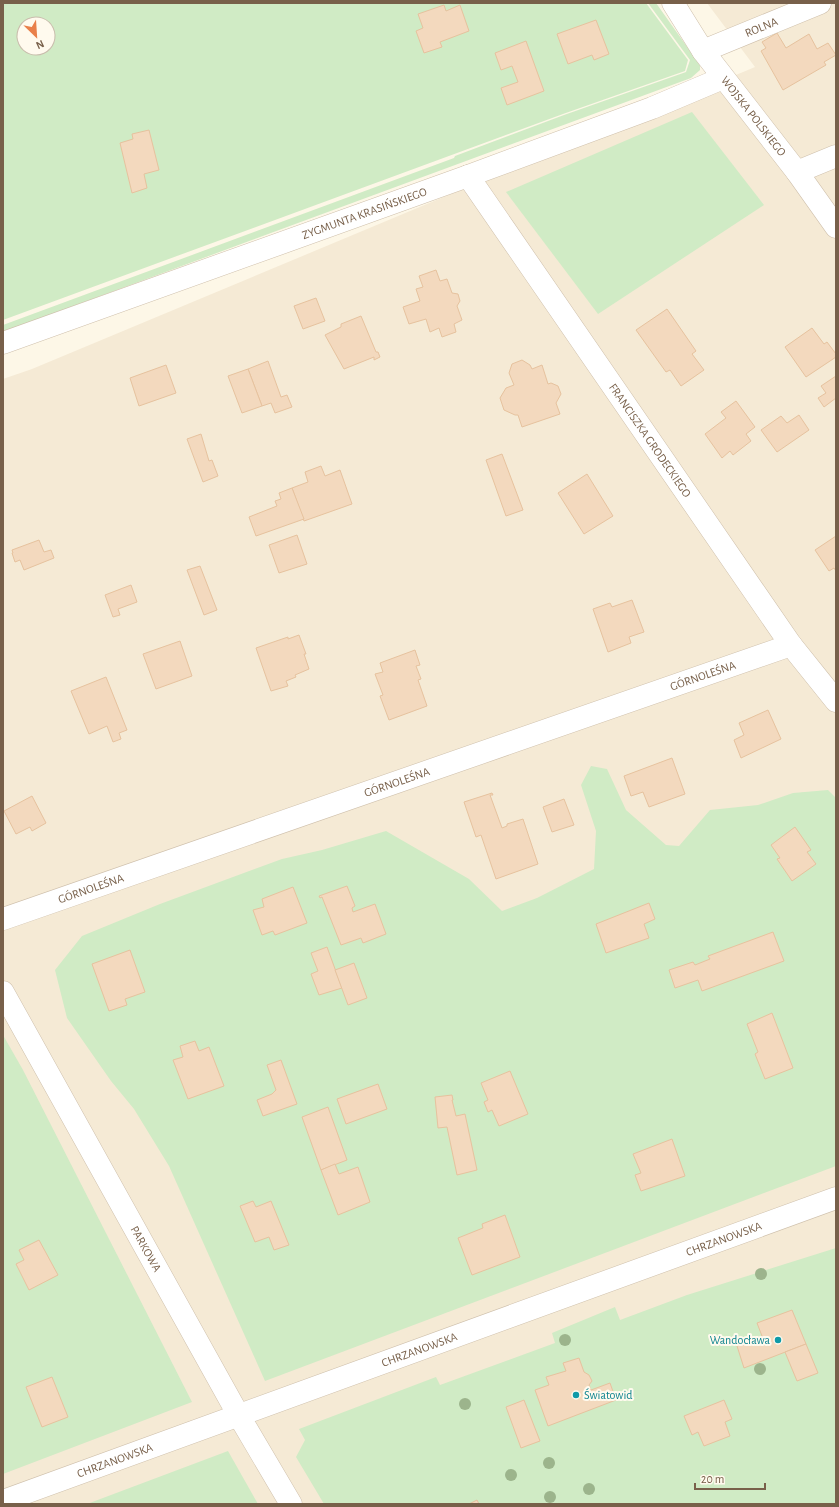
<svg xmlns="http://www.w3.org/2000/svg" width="839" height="1507" viewBox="0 0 839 1507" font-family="'Alegreya Sans',sans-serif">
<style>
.residential{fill:#f5ead5}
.green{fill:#d0ebc5;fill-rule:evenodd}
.building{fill:#f3d9be;stroke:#e6c29e}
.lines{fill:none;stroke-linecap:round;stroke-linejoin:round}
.minor-casing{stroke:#cfc0ac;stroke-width:23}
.minor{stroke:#fff;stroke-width:22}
.tree{fill:#9cb48c}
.culture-dot{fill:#0f9aa8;stroke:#fffaee;stroke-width:1.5}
.labels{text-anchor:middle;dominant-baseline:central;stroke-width:4;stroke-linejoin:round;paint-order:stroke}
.street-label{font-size:12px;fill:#78604a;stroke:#fffaee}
.culture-label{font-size:12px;fill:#0d838f;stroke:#fffaee;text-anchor:end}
</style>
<rect width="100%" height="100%" fill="#fdf7e7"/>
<path class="residential" d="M 707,3 L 836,3 L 836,1504 L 3,1504 L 3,379 L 32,369 L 755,67 Z"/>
<g class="green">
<path d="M 3,3 L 646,3 L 688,60 L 685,71 L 563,114 L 3,320 ZM 24,24 L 48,24 L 48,48 L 24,48 Z"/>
<path d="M 648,3 L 656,3 L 700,65 L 700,70 L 691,78 L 3,332 L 3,325 L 454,158 L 455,156 L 564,115 L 686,72 L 690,60 Z"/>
<path d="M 692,112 L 764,205 L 598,314 L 506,192 Z"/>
<path d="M 591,766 L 607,769 L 626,810 L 666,845 L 679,846 L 710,810 L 758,805 L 793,793 L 828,790 L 836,798 L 836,1166 L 265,1381 L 169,1166 L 134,1109 L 111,1081 L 67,1018 L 55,970 L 82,936 L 160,904 L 282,859 L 322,850 L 386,831 L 469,879 L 502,911 L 537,898 L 594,869 L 596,831 L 581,785 Z"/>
<path d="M 3,1035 L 23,1070 L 192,1402 L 3,1474 Z"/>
<path d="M 836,1248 L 836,1504 L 324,1504 L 296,1457 L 305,1440 L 299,1429 L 436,1377 L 440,1385 L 555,1343 L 552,1333 L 615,1307 L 620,1320 L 687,1295 Z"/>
<path d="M 228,1451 L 258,1504 L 87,1504 Z"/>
</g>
<g class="building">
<path d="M 444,5 L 446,11 L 460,5 L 469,31 L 440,42 L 442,47 L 424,53 L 416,31 L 423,28 L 418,14 Z"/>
<path d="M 596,20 L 609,54 L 594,60 L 592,55 L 568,64 L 557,34 Z"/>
<path d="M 777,33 L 786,48 L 809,34 L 817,49 L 828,43 L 836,55 L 824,62 L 826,65 L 783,90 L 761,51 L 766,48 L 762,42 Z"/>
<path d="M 526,41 L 544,91 L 507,105 L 501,88 L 518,82 L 512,66 L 501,70 L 495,53 Z"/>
<path d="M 149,130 L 159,170 L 144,174 L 147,188 L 132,193 L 120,143 L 133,139 L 132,134 Z"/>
<path d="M 436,270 L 440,281 L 447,279 L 452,293 L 458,294 L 460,301 L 457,306 L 462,320 L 454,324 L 456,332 L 442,337 L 439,328 L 430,332 L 426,319 L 409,324 L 403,307 L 420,301 L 416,289 L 423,287 L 419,276 Z"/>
<path d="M 316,298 L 325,321 L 303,329 L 294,306 Z"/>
<path d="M 667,309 L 696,351 L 692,354 L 704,370 L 681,386 L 670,370 L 666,372 L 636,330 Z"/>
<path d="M 361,316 L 376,352 L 378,352 L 380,357 L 374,360 L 374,357 L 344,369 L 325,335 L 341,327 L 341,324 Z"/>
<path d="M 812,328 L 824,344 L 827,342 L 836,354 L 836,357 L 806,377 L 785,347 Z"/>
<path d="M 522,360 L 530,365 L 532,369 L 542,365 L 548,384 L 551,383 L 558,386 L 561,394 L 556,403 L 560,414 L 522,427 L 518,415 L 515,415 L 504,410 L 500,398 L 506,388 L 514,385 L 509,373 L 512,364 Z"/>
<path d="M 268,361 L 281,397 L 287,395 L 292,407 L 275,413 L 271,403 L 262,406 L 248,369 Z"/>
<path d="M 166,365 L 176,393 L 139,406 L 130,378 Z"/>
<path d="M 248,369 L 262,406 L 242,413 L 228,376 Z"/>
<path d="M 836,376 L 836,398 L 824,407 L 818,398 L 826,393 L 821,386 Z"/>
<path d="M 736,401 L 755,427 L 746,434 L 751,441 L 733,455 L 730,451 L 722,458 L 705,434 L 726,418 L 721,412 Z"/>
<path d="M 799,415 L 809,430 L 777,452 L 761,430 L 781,416 L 787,423 Z"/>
<path d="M 201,434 L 209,461 L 212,460 L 218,476 L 203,482 L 187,439 Z"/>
<path d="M 502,454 L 523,510 L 506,516 L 486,460 Z"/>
<path d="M 321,466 L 325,476 L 340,470 L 352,504 L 304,521 L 292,488 L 308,482 L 305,472 Z"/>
<path d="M 587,474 L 613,516 L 584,534 L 558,493 Z"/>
<path d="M 292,488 L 304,519 L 256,536 L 249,517 L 277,506 L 275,501 L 281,499 L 279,493 Z"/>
<path d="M 297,535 L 307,564 L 279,573 L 269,545 Z"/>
<path d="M 836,536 L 836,571 L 834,568 L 829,571 L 815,550 Z"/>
<path d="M 39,540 L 44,552 L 51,550 L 54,558 L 24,570 L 20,560 L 15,562 L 12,553 L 13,553 L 12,550 Z"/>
<path d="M 200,566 L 217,610 L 204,615 L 187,570 Z"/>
<path d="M 131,585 L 137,602 L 118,609 L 120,615 L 113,617 L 105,595 Z"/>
<path d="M 632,600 L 644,632 L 629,637 L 631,643 L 608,652 L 593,609 L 610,603 L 612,607 Z"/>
<path d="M 299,635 L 306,654 L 304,654 L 309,669 L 295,675 L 296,677 L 286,681 L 288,686 L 271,691 L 256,648 L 288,637 L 288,639 Z"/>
<path d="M 180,641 L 192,676 L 156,689 L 143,654 Z"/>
<path d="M 415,650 L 420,665 L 416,666 L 421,679 L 418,680 L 427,706 L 389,720 L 380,696 L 383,695 L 375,674 L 383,672 L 380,663 Z"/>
<path d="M 106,677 L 127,730 L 119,733 L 121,739 L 113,742 L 107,726 L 89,734 L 71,691 Z"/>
<path d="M 768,710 L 781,739 L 741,758 L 734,740 L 744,735 L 739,723 Z"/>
<path d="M 672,758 L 685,794 L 649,807 L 643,792 L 631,796 L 624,776 Z"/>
<path d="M 492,793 L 493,795 L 490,795 L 502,828 L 507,826 L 507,824 L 523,819 L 538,864 L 496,879 L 481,835 L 476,837 L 464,802 Z"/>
<path d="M 32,796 L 46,823 L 32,831 L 30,827 L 16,834 L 4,811 Z"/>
<path d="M 564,799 L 574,825 L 552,832 L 543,807 Z"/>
<path d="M 795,827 L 811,850 L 807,852 L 816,864 L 792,881 L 777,859 L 780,858 L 771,845 Z"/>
<path d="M 347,886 L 355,906 L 352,908 L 353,912 L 375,904 L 386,934 L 363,943 L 361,938 L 341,945 L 322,897 L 320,898 L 319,896 Z"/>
<path d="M 293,887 L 307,923 L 275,935 L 273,931 L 262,935 L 253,910 L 264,907 L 262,899 Z"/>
<path d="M 649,903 L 655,919 L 644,924 L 649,938 L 606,953 L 596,924 Z"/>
<path d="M 773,932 L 784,961 L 702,991 L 698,980 L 675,988 L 669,970 L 693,962 L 695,965 L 710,959 L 708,956 Z"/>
<path d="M 327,947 L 342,988 L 319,995 L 311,974 L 318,971 L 311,953 Z"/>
<path d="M 130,950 L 145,992 L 125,999 L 127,1005 L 109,1011 L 92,964 Z"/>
<path d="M 354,963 L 367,998 L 348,1005 L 335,970 Z"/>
<path d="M 772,1013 L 793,1068 L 765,1079 L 755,1054 L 758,1052 L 747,1024 Z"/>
<path d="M 195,1041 L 199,1051 L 209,1047 L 224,1086 L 188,1099 L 173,1060 L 183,1057 L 180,1046 Z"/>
<path d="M 281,1060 L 297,1104 L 263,1116 L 257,1100 L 272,1094 L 276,1090 L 267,1065 Z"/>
<path d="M 510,1071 L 528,1114 L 499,1126 L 492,1110 L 488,1112 L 484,1102 L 488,1100 L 481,1083 Z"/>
<path d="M 378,1084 L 387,1109 L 346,1124 L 337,1099 Z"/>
<path d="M 452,1095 L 453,1100 L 452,1100 L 456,1116 L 465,1114 L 477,1170 L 457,1175 L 447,1127 L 438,1128 L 435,1097 Z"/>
<path d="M 328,1107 L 347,1160 L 321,1170 L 302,1117 Z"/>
<path d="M 672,1139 L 685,1176 L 641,1191 L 635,1175 L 641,1173 L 633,1154 Z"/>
<path d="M 335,1164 L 339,1174 L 358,1167 L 370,1202 L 338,1215 L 321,1170 Z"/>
<path d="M 253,1201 L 256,1207 L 271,1201 L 289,1245 L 274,1250 L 269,1237 L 255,1242 L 240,1206 Z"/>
<path d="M 505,1215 L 520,1257 L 472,1275 L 458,1238 L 483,1228 L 482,1224 Z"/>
<path d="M 39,1240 L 58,1275 L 29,1290 L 16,1264 L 24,1260 L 19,1250 Z"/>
<path d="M 792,1310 L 806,1344 L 744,1368 L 737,1346 L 762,1336 L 757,1323 Z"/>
<path d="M 806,1344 L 818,1373 L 797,1381 L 785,1352 Z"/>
<path d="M 579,1358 L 584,1372 L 589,1375 L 592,1381 L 589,1385 L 591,1390 L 610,1383 L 616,1400 L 548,1426 L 535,1390 L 549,1385 L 546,1377 L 566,1371 L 563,1363 Z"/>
<path d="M 52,1377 L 68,1417 L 42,1427 L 26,1387 Z"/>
<path d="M 524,1400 L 540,1441 L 521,1448 L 506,1407 Z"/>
<path d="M 724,1400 L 732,1419 L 725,1422 L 730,1436 L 704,1446 L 698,1432 L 692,1435 L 684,1416 Z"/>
<path d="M 477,1500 L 479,1504 L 469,1504 Z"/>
</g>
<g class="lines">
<defs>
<g id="minor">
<path id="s1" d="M 673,3 L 703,51 L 797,172 L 836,227"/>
<path id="s2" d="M 703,51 L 820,3"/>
<path d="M 797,172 L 836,156"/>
<path id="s3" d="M 468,176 L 791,645 L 836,701"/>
<path id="s4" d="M 3,343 L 468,176 L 652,108 L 723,78"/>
<path id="s5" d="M 3,919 L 791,645"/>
<path id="s6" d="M 3,992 L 239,1416 L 291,1504"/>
<path id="s7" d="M 3,1501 L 836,1198"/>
</g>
</defs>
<use href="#minor" class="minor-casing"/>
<use href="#minor" class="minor"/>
</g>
<g class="tree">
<circle cx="761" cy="1274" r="6"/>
<circle cx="565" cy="1340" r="6"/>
<circle cx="760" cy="1369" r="6"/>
<circle cx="465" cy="1404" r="6"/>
<circle cx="549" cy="1463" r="6"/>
<circle cx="511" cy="1475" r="6"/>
<circle cx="589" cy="1489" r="6"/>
<circle cx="550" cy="1497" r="6"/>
</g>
<g class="culture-dot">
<circle cx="778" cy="1340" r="4"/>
<circle cx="576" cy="1395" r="4"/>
</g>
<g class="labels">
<g class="street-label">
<text stroke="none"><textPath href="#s2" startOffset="63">ROLNA</textPath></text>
<text stroke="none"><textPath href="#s1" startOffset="139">WOJSKA POLSKIEGO</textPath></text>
<text stroke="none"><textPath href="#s4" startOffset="384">ZYGMUNTA KRASIŃSKIEGO</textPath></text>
<text stroke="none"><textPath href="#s3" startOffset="321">FRANCISZKA GRODECKIEGO</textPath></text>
<text stroke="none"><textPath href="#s5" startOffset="741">GÓRNOLEŚNA</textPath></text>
<text stroke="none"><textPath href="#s5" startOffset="417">GÓRNOLEŚNA</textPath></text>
<text stroke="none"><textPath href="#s5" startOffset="93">GÓRNOLEŚNA</textPath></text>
<text stroke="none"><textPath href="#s7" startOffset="767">CHRZANOWSKA</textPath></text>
<text stroke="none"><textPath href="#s6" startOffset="294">PARKOWA</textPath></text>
<text stroke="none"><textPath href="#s7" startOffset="443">CHRZANOWSKA</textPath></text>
<text stroke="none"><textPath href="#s7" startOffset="119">CHRZANOWSKA</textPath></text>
</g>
<g class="culture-label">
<text x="770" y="1340">Wandocława</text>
<text x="584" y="1395" text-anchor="start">Światowid</text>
</g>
</g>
<rect width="839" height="1507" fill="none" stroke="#78604a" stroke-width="8"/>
<g transform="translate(36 36) rotate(155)"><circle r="19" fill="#fffaee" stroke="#c9bcac"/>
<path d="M0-3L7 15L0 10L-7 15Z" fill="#e9804a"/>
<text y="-6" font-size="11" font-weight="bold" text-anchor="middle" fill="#78604a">N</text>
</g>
<path d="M695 1483v6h70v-6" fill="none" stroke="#78604a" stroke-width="2"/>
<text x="701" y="1483" font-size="12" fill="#78604a" stroke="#fffaee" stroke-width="3" paint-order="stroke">20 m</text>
</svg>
